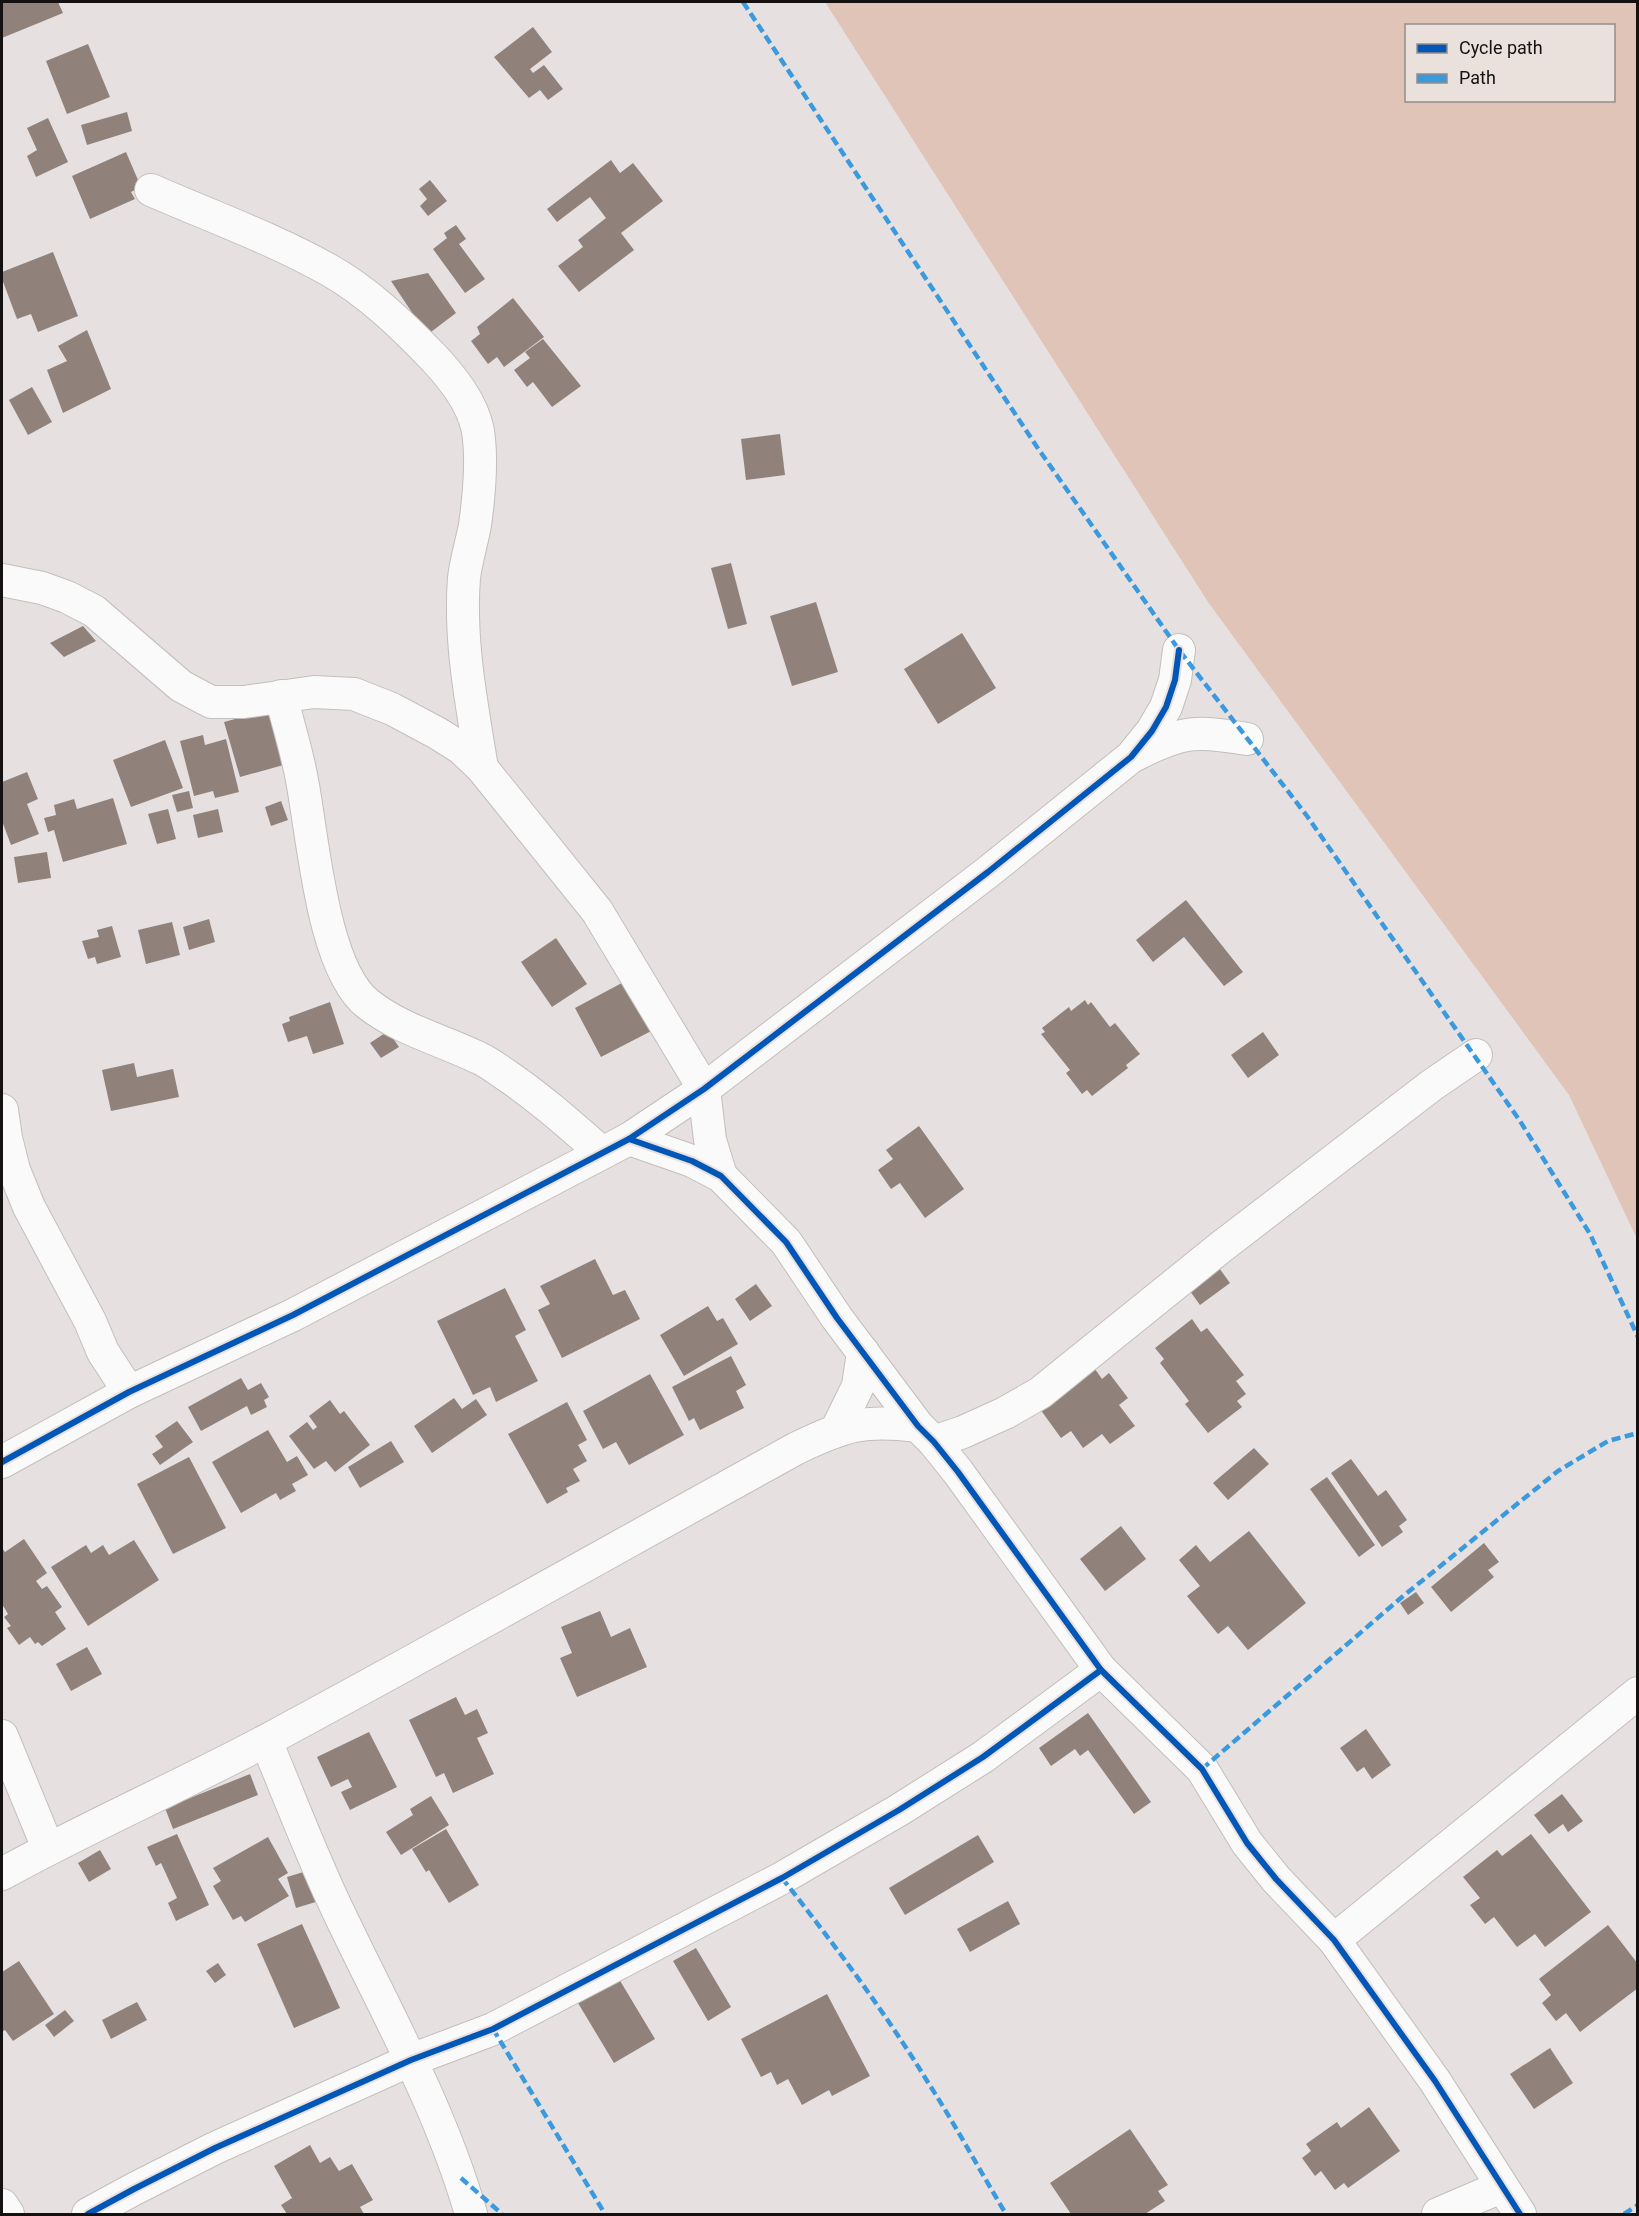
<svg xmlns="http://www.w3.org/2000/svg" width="1639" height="2216" viewBox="0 0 1639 2216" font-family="Roboto,sans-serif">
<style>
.green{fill:#e1c4b8;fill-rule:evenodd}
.building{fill:#90827b}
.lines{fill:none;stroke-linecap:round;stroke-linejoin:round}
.minor-casing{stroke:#c2bfbd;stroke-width:34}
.minor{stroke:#fbfafa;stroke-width:32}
.quiet{stroke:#3b9ade;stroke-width:4.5;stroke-dasharray:9 4.5;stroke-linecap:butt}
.cycleway-casing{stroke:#eae0dc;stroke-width:10}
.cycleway{stroke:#0057b8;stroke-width:6}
</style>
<rect width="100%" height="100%" fill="#e6e1e0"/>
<path class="green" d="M 825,2 L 1637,2 L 1637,1239 L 1569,1095 L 1208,602 ZM 1406,26 L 1614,26 L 1614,100 L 1406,100 Z"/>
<g class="building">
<path d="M 2,2 L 58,2 L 63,13 L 2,38 Z"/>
<path d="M 533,27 L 552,52 L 530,69 L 533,73 L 544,65 L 563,89 L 548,100 L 540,90 L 529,98 L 494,57 Z"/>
<path d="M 88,44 L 110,97 L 67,114 L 46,61 Z"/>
<path d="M 127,112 L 132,131 L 87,145 L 81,125 Z"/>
<path d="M 48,118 L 68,162 L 36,177 L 27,156 L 37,150 L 27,128 Z"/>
<path d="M 126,152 L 141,187 L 131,192 L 135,199 L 90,219 L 72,176 Z"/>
<path d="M 611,160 L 620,173 L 633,163 L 663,201 L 621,233 L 634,250 L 579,292 L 558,266 L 583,247 L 578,240 L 606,218 L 590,197 L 557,222 L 547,209 Z"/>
<path d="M 430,180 L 447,201 L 428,216 L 420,206 L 427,199 L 419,189 Z"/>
<path d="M 456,225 L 466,239 L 459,244 L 485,279 L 465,293 L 433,249 L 447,238 L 444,233 Z"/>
<path d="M 53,252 L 78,316 L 38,332 L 31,314 L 17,319 L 2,279 L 2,272 Z"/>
<path d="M 428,273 L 456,313 L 427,335 L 391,281 Z"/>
<path d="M 513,298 L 544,337 L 504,367 L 497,357 L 488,364 L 471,341 L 480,334 L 477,327 Z"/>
<path d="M 87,330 L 111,389 L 63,413 L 47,370 L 67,361 L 58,346 Z"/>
<path d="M 543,339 L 581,386 L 552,407 L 533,382 L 527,387 L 514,370 L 530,358 L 525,352 Z"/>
<path d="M 32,387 L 52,422 L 28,435 L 9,400 Z"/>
<path d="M 780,434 L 785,475 L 746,480 L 741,439 Z"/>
<path d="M 731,563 L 747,624 L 728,629 L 711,568 Z"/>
<path d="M 816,602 L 838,672 L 792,686 L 770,616 Z"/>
<path d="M 83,626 L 96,641 L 64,657 L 50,643 Z"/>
<path d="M 962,633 L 996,688 L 938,724 L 904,669 Z"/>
<path d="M 272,709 L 287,764 L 240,777 L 224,722 Z"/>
<path d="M 203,735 L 205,745 L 226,739 L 239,792 L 215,798 L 213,791 L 194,796 L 180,741 Z"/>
<path d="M 165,740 L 183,788 L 131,807 L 113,760 Z"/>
<path d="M 27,772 L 38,799 L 27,804 L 39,834 L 11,845 L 2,821 L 2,782 Z"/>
<path d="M 189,791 L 193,808 L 177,812 L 172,795 Z"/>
<path d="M 113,798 L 127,844 L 63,862 L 54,830 L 48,832 L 44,818 L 56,815 L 54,805 L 74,799 L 77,809 Z"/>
<path d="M 281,801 L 288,820 L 271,826 L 265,807 Z"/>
<path d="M 168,809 L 176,839 L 157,844 L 148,814 Z"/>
<path d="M 218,809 L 223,832 L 198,838 L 193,815 Z"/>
<path d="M 47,852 L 51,878 L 18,883 L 14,857 Z"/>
<path d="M 1186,900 L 1243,972 L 1224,986 L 1184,937 L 1153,962 L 1136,940 Z"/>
<path d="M 209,919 L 215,942 L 189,950 L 183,927 Z"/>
<path d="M 172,922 L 180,955 L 146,964 L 138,930 Z"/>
<path d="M 112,926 L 121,957 L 97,964 L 95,957 L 88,959 L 82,941 L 99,937 L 97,930 Z"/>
<path d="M 556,938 L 587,984 L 552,1007 L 521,962 Z"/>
<path d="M 633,977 L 659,1027 L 601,1057 L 575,1008 Z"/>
<path d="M 1085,1000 L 1088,1005 L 1091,1002 L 1110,1027 L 1115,1023 L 1140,1054 L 1126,1065 L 1128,1068 L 1092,1096 L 1087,1090 L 1082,1094 L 1066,1073 L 1070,1070 L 1041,1034 L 1045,1032 L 1042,1028 L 1069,1007 L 1071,1011 Z"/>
<path d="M 330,1002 L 344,1044 L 313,1054 L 307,1036 L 288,1042 L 282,1024 L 290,1021 L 289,1017 Z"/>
<path d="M 388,1031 L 399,1047 L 381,1058 L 370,1043 Z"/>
<path d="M 1263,1032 L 1279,1055 L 1248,1078 L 1231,1055 Z"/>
<path d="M 134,1063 L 137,1077 L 173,1069 L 179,1097 L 111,1111 L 102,1070 Z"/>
<path d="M 919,1126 L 964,1189 L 925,1218 L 900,1183 L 891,1189 L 878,1170 L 893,1159 L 886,1150 Z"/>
<path d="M 595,1259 L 613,1295 L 625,1290 L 640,1319 L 562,1358 L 538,1310 L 550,1304 L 540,1286 Z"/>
<path d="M 1217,1265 L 1230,1283 L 1200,1305 L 1187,1287 Z"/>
<path d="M 756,1284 L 772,1306 L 750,1321 L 735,1299 Z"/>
<path d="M 505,1288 L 526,1330 L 515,1336 L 538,1381 L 496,1402 L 490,1387 L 473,1395 L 437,1321 Z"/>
<path d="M 708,1306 L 717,1321 L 723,1318 L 738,1344 L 684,1376 L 660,1335 Z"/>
<path d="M 1192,1319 L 1201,1332 L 1207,1328 L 1244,1375 L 1236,1381 L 1246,1394 L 1237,1401 L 1242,1407 L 1208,1433 L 1185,1404 L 1189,1401 L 1160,1363 L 1164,1359 L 1155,1348 Z"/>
<path d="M 731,1356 L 746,1385 L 736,1391 L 744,1408 L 700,1430 L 694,1418 L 689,1421 L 672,1387 Z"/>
<path d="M 1095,1369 L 1102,1379 L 1109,1373 L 1128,1398 L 1119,1405 L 1135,1426 L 1110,1444 L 1102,1434 L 1083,1448 L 1071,1431 L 1061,1438 L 1040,1409 Z"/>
<path d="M 650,1374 L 684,1435 L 629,1465 L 616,1442 L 603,1449 L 583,1411 Z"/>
<path d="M 241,1378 L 248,1390 L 261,1383 L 269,1397 L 264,1400 L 267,1407 L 251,1415 L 247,1406 L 201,1431 L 188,1407 Z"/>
<path d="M 454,1398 L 462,1409 L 476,1399 L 487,1415 L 432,1453 L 414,1426 Z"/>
<path d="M 330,1400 L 340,1414 L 344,1411 L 370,1445 L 335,1472 L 326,1461 L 314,1469 L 289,1436 L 307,1422 L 313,1430 L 317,1427 L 309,1416 Z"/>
<path d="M 567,1402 L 587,1440 L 578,1445 L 587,1461 L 573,1469 L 580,1481 L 566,1488 L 568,1492 L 547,1504 L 508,1434 Z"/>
<path d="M 177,1421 L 193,1442 L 160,1465 L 152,1454 L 163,1447 L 155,1436 Z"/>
<path d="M 268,1430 L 287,1462 L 297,1456 L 308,1475 L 292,1484 L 296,1491 L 280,1500 L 276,1493 L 241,1513 L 212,1462 Z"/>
<path d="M 391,1441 L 404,1462 L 360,1488 L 348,1467 Z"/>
<path d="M 1254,1448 L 1269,1464 L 1228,1500 L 1213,1483 Z"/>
<path d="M 189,1457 L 226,1528 L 173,1554 L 137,1484 Z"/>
<path d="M 1351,1459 L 1378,1496 L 1386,1490 L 1407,1520 L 1399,1526 L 1403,1532 L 1382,1547 L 1331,1473 Z"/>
<path d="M 1327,1477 L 1375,1545 L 1359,1557 L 1310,1489 Z"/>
<path d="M 1121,1526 L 1146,1559 L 1105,1591 L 1080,1559 Z"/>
<path d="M 1249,1531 L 1306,1603 L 1248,1650 L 1228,1626 L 1218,1634 L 1187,1596 L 1200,1586 L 1179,1560 L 1196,1545 L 1210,1562 Z"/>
<path d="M 24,1539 L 47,1573 L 36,1581 L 42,1589 L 47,1586 L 62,1607 L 55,1612 L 66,1629 L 42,1646 L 38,1642 L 35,1644 L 30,1637 L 19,1645 L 7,1628 L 11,1626 L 4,1617 L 8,1614 L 2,1604 L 2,1548 L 5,1552 Z"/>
<path d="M 134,1540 L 159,1580 L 88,1626 L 51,1567 L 86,1545 L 91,1553 L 103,1545 L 109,1555 Z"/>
<path d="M 1484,1543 L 1499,1562 L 1488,1570 L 1494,1577 L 1451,1612 L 1431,1587 Z"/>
<path d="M 1416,1592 L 1424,1603 L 1408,1615 L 1400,1603 Z"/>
<path d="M 600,1611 L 611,1637 L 630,1628 L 647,1667 L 577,1697 L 560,1658 L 572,1653 L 561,1627 Z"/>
<path d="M 87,1647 L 102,1674 L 71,1691 L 56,1664 Z"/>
<path d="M 456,1697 L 465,1715 L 477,1709 L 488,1733 L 477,1738 L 494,1774 L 453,1793 L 444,1773 L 436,1777 L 409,1720 Z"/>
<path d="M 1088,1713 L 1151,1802 L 1134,1814 L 1088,1750 L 1080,1756 L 1075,1749 L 1051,1766 L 1039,1748 Z"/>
<path d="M 1366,1729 L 1391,1765 L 1372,1779 L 1364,1767 L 1357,1772 L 1340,1748 Z"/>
<path d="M 369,1732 L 397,1787 L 350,1810 L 341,1792 L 352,1787 L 348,1779 L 331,1787 L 317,1757 Z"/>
<path d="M 250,1774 L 258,1795 L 173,1829 L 165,1808 Z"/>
<path d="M 1562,1794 L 1583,1821 L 1568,1832 L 1563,1824 L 1549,1834 L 1534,1815 Z"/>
<path d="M 431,1796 L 449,1825 L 401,1855 L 386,1832 L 413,1815 L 410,1809 Z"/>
<path d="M 446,1829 L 479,1885 L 449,1903 L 429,1870 L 426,1872 L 412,1849 Z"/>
<path d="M 177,1834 L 209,1905 L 176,1921 L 168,1903 L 177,1898 L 161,1863 L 156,1866 L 147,1847 Z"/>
<path d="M 1531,1834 L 1591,1912 L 1545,1947 L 1535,1934 L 1517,1947 L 1494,1917 L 1485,1924 L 1470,1905 L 1480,1898 L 1463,1877 L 1497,1850 L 1502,1856 Z"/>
<path d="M 978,1835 L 994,1862 L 905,1915 L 889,1888 Z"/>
<path d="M 268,1837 L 288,1873 L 278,1879 L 289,1896 L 245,1922 L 241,1916 L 233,1920 L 213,1886 L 221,1881 L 213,1868 Z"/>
<path d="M 100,1850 L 111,1869 L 89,1882 L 78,1863 Z"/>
<path d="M 310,1870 L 319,1901 L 296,1908 L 287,1877 Z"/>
<path d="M 1008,1901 L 1020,1924 L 970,1952 L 957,1929 Z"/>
<path d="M 302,1924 L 340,2008 L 294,2028 L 257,1944 Z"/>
<path d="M 1608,1925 L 1638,1964 L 1638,1988 L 1580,2032 L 1566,2013 L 1556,2021 L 1542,2003 L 1551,1995 L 1539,1979 Z"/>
<path d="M 696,1948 L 731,2007 L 708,2021 L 673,1961 Z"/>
<path d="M 19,1961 L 54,2014 L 13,2041 L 5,2030 L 2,2032 L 2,1972 Z"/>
<path d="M 218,1963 L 226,1975 L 215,1983 L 206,1971 Z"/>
<path d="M 619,1979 L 655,2039 L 614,2063 L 578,2003 Z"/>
<path d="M 827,1994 L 870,2076 L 832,2096 L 829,2090 L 802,2105 L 788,2079 L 777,2085 L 771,2072 L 761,2077 L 741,2039 Z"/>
<path d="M 137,2002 L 147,2020 L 111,2039 L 102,2020 Z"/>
<path d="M 65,2010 L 74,2021 L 54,2037 L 45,2025 Z"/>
<path d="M 1550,2048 L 1573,2083 L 1534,2109 L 1510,2074 Z"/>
<path d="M 1369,2107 L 1400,2151 L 1348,2188 L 1344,2183 L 1335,2190 L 1321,2171 L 1315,2176 L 1302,2158 L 1311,2151 L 1306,2144 L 1337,2122 L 1341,2128 Z"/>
<path d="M 1130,2129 L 1168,2185 L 1158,2191 L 1165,2201 L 1145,2214 L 1071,2214 L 1050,2183 Z"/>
<path d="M 310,2145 L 320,2163 L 330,2157 L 339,2171 L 352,2164 L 373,2200 L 360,2207 L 364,2214 L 287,2214 L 281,2205 L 292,2198 L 274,2166 Z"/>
</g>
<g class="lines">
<defs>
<g id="minor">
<path d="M 151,190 C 210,216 272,238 329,270 C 368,292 402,325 433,357 C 454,379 477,408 479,439 C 482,467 479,496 475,525 C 472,542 466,560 464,578 C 459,641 472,706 482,768"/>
<path d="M 2,580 L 42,588 L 67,597 L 94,611 L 181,686 L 211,702 L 244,702 L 314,692 L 354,694 L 392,709 L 437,733 L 461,748 L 482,768 L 597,911 L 704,1089 L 710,1140 L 721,1176"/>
<path d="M 281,696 C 288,724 297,752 302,780 C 313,837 322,968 368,1004 C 401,1030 442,1040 479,1058 C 488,1062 497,1069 506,1075 C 540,1098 570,1125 601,1152"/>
<path d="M 1135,755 C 1182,731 1195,730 1247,739"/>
<path d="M 2,1110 L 6,1138 L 14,1170 L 29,1207 L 90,1321 L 103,1352 L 129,1392"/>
<path d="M 629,1139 L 692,1161 L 721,1176 L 786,1242 L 837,1318 L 918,1426 L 934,1442 L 958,1472 L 1101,1670 L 1202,1769 L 1247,1843 L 1276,1879 L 1334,1940 L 1435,2081 L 1520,2214"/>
<path d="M 837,1429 L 858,1386 L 863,1352"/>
<path d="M 934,1442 L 963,1432 L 1005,1413 L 1040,1393 L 1221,1247 L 1432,1085 L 1476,1055"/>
<path d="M 2,1462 L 129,1392 L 293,1315 L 629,1139 L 704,1089 L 988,872 L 1131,757 L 1152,731 L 1166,707 L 1175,680 L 1179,650"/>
<path d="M 2,1736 L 48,1848"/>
<path d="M 266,1741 C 290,1798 312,1857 339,1913 C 386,2012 441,2109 471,2214"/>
<path d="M 2,1874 C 89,1826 181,1786 269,1739 C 446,1644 621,1545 797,1448 C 845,1425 864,1419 918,1426"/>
<path d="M 1334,1940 L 1638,1693"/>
<path d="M 2,2205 L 8,2214"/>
<path d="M 88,2214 L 134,2189 L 215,2148 L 411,2060 L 493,2029 L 782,1878 L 899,1810 L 983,1757 L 1101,1670"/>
<path d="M 1438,2214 L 1501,2187"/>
</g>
</defs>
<use href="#minor" class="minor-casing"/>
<use href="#minor" class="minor"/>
<g class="quiet">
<path d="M 743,2 L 1037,447 L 1179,650 L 1307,816 L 1520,1121 L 1590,1234 L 1638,1337"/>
<path d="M 1202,1769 L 1402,1597 L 1558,1471 L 1608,1441 L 1638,1433"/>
<path d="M 782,1878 C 834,1944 885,2012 929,2084 C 956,2126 980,2171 1006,2214"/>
<path d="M 493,2029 L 605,2214"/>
<path d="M 461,2178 L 502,2214"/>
<path d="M 1624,2214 L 1638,2205"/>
</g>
<defs>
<g id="cycleway">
<path d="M 629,1139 L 692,1161 L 721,1176 L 786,1242 L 837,1318 L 918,1426 L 934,1442 L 958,1472 L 1101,1670 L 1202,1769 L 1247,1843 L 1276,1879 L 1334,1940 L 1435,2081 L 1520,2214"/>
<path d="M 2,1462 L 129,1392 L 293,1315 L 629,1139 L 704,1089 L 988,872 L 1131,757 L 1152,731 L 1166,707 L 1175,680 L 1179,650"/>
<path d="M 88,2214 L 134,2189 L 215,2148 L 411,2060 L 493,2029 L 782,1878 L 899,1810 L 983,1757 L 1101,1670"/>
</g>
</defs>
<use href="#cycleway" class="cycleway-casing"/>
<use href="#cycleway" class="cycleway"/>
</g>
<rect width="1639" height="2216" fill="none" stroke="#141110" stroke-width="6"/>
<rect x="1405" y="24" width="210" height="78" fill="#eae0dc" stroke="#948d8a" stroke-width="1.5"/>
<rect x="1417" y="44" width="30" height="9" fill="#0057b8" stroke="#948d8a" stroke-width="1.5"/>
<text x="1459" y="54" font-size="18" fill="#141110">Cycle path</text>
<rect x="1417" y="74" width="30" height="9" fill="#3b9ade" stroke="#948d8a" stroke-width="1.5"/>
<text x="1459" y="84" font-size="18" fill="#141110">Path</text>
</svg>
